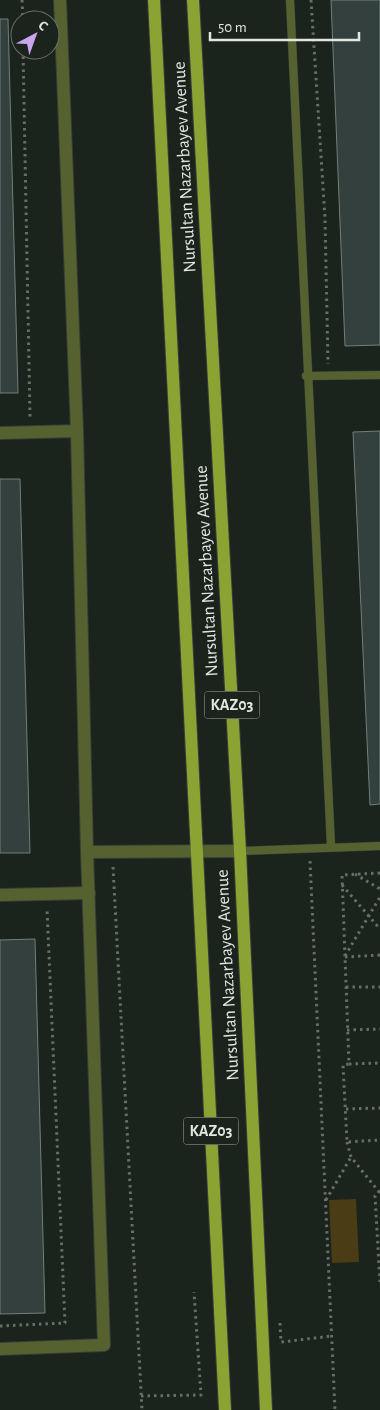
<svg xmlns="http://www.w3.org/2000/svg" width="380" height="1410" viewBox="0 0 380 1410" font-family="'Alegreya Sans',sans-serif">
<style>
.green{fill:#4a3c14}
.building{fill:#33403e;stroke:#717f7d}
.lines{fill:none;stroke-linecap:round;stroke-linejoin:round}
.service-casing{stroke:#363e38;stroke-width:9}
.minor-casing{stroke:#363e38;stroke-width:14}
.primary-casing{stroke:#363e38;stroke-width:14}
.path{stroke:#666e68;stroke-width:3;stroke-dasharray:2.5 4;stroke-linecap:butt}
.service{stroke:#556230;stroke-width:8}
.minor{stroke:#556230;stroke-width:12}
.primary{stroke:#8aa333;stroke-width:12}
.labels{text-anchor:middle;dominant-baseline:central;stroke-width:4;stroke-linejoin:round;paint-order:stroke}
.shield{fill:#1a231c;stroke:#a6aca7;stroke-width:1}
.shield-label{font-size:16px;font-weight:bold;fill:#e2e7e3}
.street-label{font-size:18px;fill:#e2e7e3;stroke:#1a231c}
</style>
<rect width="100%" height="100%" fill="#1a231c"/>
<path class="green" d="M 356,1199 L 359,1262 L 332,1263 L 329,1200 Z"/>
<g class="building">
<path d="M 331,0 L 380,0 L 380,345 L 345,346 Z"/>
<path d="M 0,19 L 8,19 L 18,393 L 0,393 Z"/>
<path d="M 380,431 L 380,804 L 370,805 L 353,432 Z"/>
<path d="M 0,479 L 20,479 L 30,853 L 0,853 Z"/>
<path d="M 35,939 L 45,1313 L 0,1314 L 0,940 Z"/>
</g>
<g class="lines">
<defs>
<g id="service">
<path d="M 290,0 L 331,846"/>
<path d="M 306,376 L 380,375"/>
<path d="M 240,851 L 380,846"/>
</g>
<g id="minor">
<path d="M 0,433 L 77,431"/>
<path d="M 87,852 L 240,851"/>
<path d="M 0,895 L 89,893"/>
<path d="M 0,1349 L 104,1345 L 87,852 L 77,431 L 60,0"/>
</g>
<g id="primary">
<path d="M 154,0 L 225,1410"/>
<path d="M 193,0 L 240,851 L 266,1410"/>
</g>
</defs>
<use href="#service" class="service-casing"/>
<use href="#minor" class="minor-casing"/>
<use href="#primary" class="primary-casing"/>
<g class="path">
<path d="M 22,0 L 23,20"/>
<path d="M 311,0 L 325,218 L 328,364"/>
<path d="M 23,50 L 30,417"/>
<path d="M 310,861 L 335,1410"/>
<path d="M 113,867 L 142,1410"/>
<path d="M 380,873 L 342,875 L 349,1064 L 343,1065 L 347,1142 L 380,1140"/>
<path d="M 355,874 L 380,889"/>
<path d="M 342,885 L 380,929"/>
<path d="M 345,956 L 380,897"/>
<path d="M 345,957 L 380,955"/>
<path d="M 346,987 L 380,987"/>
<path d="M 347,1030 L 380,1029"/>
<path d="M 349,1064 L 380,1063"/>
<path d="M 346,1109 L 380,1108"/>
<path d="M 347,1142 L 351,1157 L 379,1192"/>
<path d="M 380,1191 L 375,1196 L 380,1282"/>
<path d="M 326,1200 L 351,1157"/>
<path d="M 280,1323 L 281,1342 L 332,1336"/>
<path d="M 0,1326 L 65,1323 L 47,909"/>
<path d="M 141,1396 L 201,1395 L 194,1292"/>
</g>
<use href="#service" class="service"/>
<use href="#minor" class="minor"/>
<use href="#primary" class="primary"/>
</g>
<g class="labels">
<g class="shield">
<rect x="204.5" y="691.5" width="55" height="27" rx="4"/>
<rect x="183.5" y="1117.5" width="55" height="27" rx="4"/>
</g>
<g class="shield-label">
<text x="232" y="705">KАZ03</text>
<text x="211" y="1131">KАZ03</text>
</g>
<g class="street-label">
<text transform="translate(185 167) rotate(-93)">Nursultan Nazarbayev Avenue</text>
<text transform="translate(207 571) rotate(-93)">Nursultan Nazarbayev Avenue</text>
<text transform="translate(228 975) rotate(-93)">Nursultan Nazarbayev Avenue</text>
</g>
</g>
<g transform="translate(35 35) rotate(41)"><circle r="24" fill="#1a231c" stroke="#6a716c"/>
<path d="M0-4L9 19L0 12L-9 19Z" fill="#c9a5ee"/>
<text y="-8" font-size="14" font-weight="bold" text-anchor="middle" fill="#e2e7e3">С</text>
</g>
<path d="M210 32v8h149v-8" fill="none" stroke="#e2e7e3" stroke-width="2.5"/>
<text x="218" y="32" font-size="15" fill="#e2e7e3" stroke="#1a231c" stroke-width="4" paint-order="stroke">50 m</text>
</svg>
